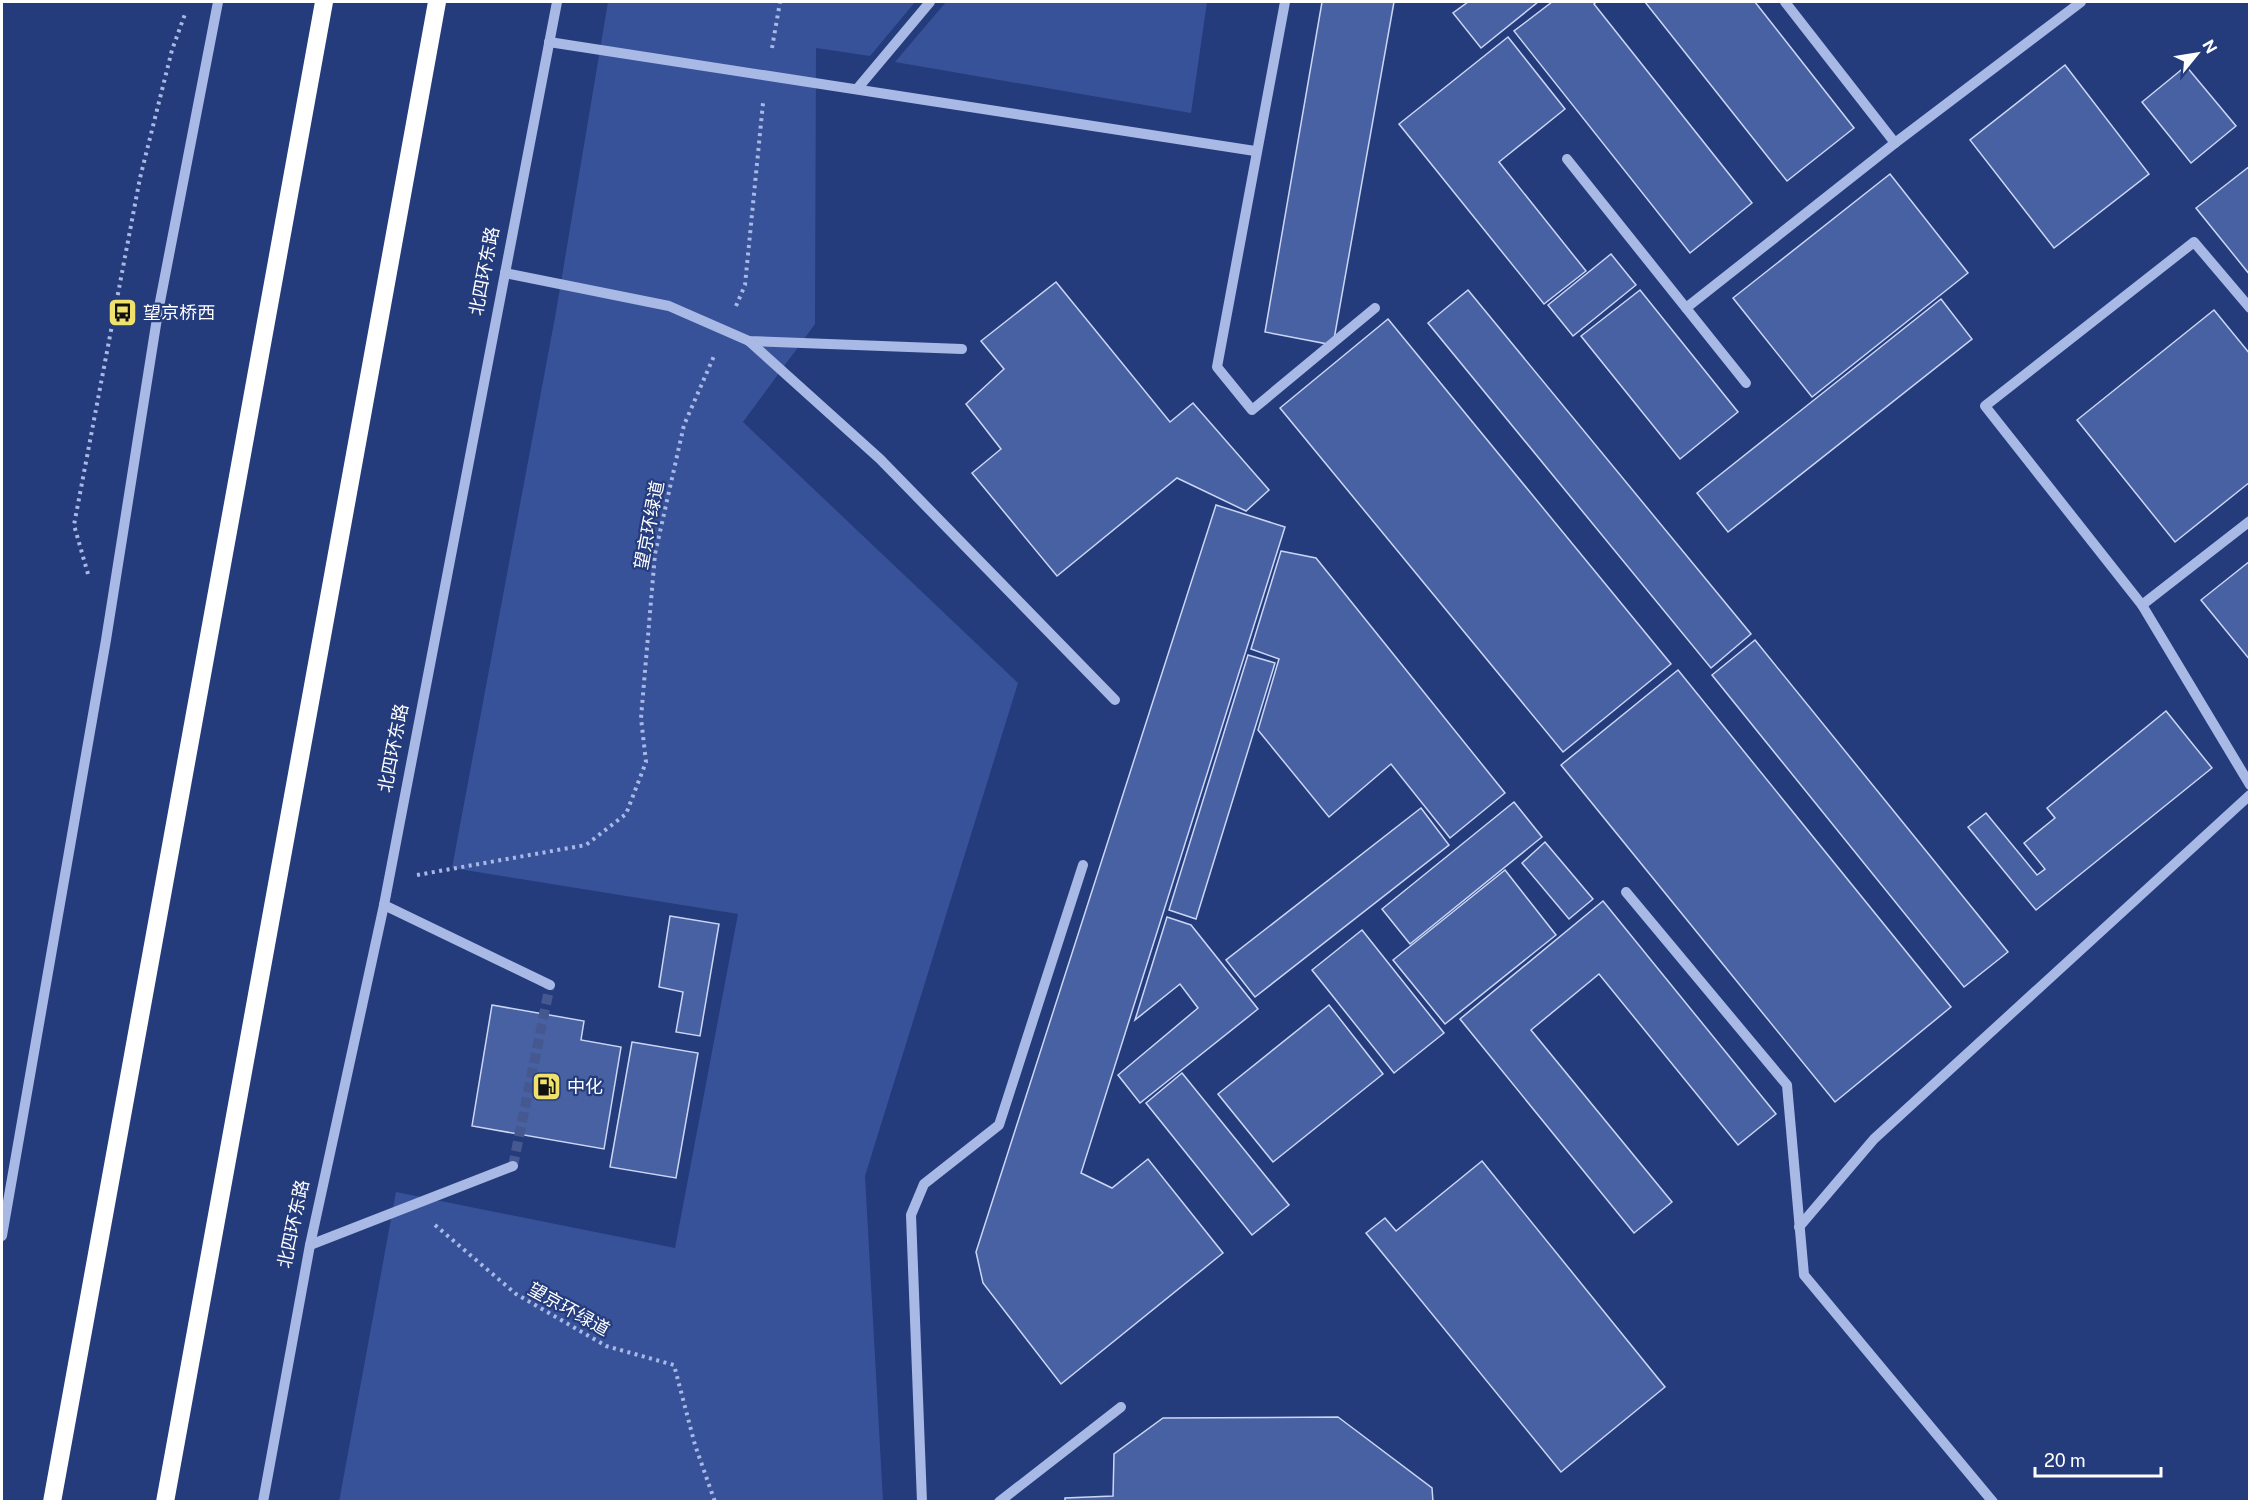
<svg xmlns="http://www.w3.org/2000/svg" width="2251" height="1503" viewBox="0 0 2251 1503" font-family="'Public Sans','Noto Sans SC',sans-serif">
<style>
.green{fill:#38529a}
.building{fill:#4861a3;stroke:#cbd6f4;stroke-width:1.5}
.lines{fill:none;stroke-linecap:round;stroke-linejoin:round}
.minor-tunnel{stroke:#455890;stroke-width:10;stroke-dasharray:10 5;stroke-linecap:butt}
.path{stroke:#a8b9e5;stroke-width:4;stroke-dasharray:3 4.5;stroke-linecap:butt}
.minor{stroke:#a8b9e5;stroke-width:10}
.highway{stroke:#fff;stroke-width:18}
.labels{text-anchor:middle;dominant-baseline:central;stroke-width:4.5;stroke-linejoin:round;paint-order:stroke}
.street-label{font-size:18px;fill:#fff;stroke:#243b7c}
.poi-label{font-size:18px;fill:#fff;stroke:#243b7c;text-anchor:start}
</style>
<rect width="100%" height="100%" fill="#243b7c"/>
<g class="green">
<path d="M 608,2 L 915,2 L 870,56 L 816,48 L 815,324 L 743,422 L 1018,683 L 865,1176 L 883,1501 L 339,1502 L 396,1192 L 675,1248 L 738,914 L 452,868 L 556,312 Z"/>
<path d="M 946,2 L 1207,2 L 1191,113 L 895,62 Z"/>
</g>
<g class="building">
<path d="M 1322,2 L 1394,2 L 1333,345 L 1265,332 Z"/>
<path d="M 1468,2 L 1538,2 L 1481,48 L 1453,13 Z"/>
<path d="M 1552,2 L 1596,2 L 1594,4 L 1752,203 L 1690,253 L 1514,31 Z"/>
<path d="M 1645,2 L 1755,2 L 1854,128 L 1787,181 Z"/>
<path d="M 1508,37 L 1565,109 L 1499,162 L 1586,271 L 1544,304 L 1399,124 Z"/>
<path d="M 2065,65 L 2149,174 L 2054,248 L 1970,140 Z"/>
<path d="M 2186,66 L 2236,126 L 2191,163 L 2142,102 Z"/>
<path d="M 2250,166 L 2250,275 L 2196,208 Z"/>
<path d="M 1890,174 L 1968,273 L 1812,397 L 1733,298 Z"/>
<path d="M 1611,254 L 1636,285 L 1573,336 L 1548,305 Z"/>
<path d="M 1056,282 L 1170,422 L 1193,403 L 1269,490 L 1246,511 L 1177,478 L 1057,576 L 972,473 L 1001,449 L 966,404 L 1004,369 L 981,341 Z"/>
<path d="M 1468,290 L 1751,634 L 1711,668 L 1428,323 Z"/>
<path d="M 1640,290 L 1738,412 L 1680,459 L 1581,336 Z"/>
<path d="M 1941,299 L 1972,339 L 1728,532 L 1697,493 Z"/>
<path d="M 2214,310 L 2250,354 L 2250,482 L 2175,542 L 2077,420 Z"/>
<path d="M 1388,319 L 1671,664 L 1563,752 L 1280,408 Z"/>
<path d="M 1216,505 L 1285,527 L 1081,1173 L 1112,1188 L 1148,1159 L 1223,1253 L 1061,1384 L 983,1283 L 976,1252 Z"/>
<path d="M 1281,551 L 1316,558 L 1505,793 L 1450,838 L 1391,764 L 1329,817 L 1258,730 L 1279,659 L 1251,649 Z"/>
<path d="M 2250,561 L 2250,660 L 2201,600 Z"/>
<path d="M 1755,640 L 2008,952 L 1964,987 L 1712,675 Z"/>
<path d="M 1248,655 L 1275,663 L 1196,919 L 1169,910 Z"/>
<path d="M 1678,670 L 1951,1007 L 1835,1102 L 1561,765 Z"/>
<path d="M 2166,711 L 2212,768 L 2036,910 L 1968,827 L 1986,813 L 2037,875 L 2045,869 L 2024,843 L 2055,818 L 2047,808 Z"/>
<path d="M 1514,802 L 1542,837 L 1410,944 L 1382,909 Z"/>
<path d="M 1421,808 L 1449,845 L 1255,997 L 1226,960 Z"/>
<path d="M 1545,842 L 1593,899 L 1569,919 L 1522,863 Z"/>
<path d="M 1505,870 L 1556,935 L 1445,1024 L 1393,960 Z"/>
<path d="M 1603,901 L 1776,1114 L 1738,1145 L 1599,974 L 1531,1030 L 1672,1202 L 1634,1233 L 1460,1019 Z"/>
<path d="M 670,916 L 719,924 L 700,1036 L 676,1032 L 683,992 L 659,987 Z"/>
<path d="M 1167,917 L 1191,925 L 1258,1009 L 1140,1103 L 1118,1075 L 1198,1008 L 1180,984 L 1135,1020 Z"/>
<path d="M 1362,930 L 1444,1033 L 1394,1073 L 1312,970 Z"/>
<path d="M 492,1005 L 584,1021 L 581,1040 L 621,1047 L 604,1149 L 472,1126 Z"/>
<path d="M 1329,1005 L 1383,1074 L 1273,1162 L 1218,1094 Z"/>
<path d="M 632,1042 L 698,1053 L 676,1178 L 610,1167 Z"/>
<path d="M 1182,1073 L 1289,1205 L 1252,1235 L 1146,1103 Z"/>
<path d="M 1482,1161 L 1665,1387 L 1561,1472 L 1366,1233 L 1385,1218 L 1396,1231 Z"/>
<path d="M 1338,1417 L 1432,1488 L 1433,1502 L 1065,1502 L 1065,1498 L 1113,1496 L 1114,1454 L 1163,1418 Z"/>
</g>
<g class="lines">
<path class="minor-tunnel" d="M 513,1166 L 550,985"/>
<g class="path">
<path d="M 772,48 L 780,2"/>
<path d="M 736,306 L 745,285 L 763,103"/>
<path d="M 88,574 L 74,525 L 140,178 L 172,50 L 185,14"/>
<path d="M 417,875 L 586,845 L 626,814 L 646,762 L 641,718 L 655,554 L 684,425 L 714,356"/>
<path d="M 435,1225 L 516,1294 L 606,1346 L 674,1365 L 695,1445 L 715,1502"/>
<path d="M 733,1502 L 737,1502"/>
</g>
<g class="minor">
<path d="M 1285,2 L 1217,367 L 1252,410 L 1375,308"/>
<path d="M 1785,2 L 1895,143"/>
<path d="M 549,42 L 1255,151"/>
<path d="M 857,89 L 930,2"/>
<path d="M 1567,159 L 1686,308 L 1895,143 L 2081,2"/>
<path d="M 505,273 L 669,306 L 749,341 L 962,349"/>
<path d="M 1686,308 L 1746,383"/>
<path d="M 749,341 L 880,459 L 1115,700"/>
<path d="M 2250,521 L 2142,605 L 2250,785"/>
<path d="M 2142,605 L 1985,406 L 2194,242 L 2250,308"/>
<path d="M 1626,892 L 1787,1085 L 1804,1275 L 1993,1502"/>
<path d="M 384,905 L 550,985"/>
<path d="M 1799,1227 L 1874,1139 L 2250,795"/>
<path d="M 2,1236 L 106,640 L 158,312 L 218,2"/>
<path d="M 310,1245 L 513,1166"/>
<path d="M 263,1502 L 310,1245 L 384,905 L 557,2"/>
<path d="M 922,1502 L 911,1215 L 924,1184 L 999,1125 L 1083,865"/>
<path d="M 999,1502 L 1121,1407"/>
</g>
<g class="highway">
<path d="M 52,1502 L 324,2"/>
<path d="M 165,1502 L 437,2"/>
</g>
</g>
<defs>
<symbol id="bus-square" viewBox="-11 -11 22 22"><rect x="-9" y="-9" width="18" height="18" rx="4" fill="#efe16c" stroke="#243b7c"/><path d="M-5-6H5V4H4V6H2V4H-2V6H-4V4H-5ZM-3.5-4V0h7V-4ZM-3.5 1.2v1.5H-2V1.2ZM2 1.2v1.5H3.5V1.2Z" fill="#111"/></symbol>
<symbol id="fuel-square" viewBox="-11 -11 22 22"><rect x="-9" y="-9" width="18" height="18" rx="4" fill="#efe16c" stroke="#243b7c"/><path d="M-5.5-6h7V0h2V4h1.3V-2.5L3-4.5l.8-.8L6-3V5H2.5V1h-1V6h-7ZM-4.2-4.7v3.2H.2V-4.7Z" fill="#111"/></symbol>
</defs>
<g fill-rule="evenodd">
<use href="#bus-square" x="106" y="296" width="33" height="33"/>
<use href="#fuel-square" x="530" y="1070" width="33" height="33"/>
</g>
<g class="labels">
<g class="street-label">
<text transform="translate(484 271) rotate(-79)">北四环东路</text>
<text transform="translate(649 525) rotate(-79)">望京环绿道</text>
<text transform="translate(393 748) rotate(-79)">北四环东路</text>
<text transform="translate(293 1224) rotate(-78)">北四环东路</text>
<text transform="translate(569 1309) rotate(29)">望京环绿道</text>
</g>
<g class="poi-label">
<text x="143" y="312">望京桥西</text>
<text x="567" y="1086">中化</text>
</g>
</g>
<rect width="2251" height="1503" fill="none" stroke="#ffffff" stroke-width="6"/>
<g transform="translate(2197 54) rotate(60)" stroke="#243b7c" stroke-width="4.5" paint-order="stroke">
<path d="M0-4.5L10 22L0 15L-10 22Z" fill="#ffffff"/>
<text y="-9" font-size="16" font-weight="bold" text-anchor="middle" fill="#ffffff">N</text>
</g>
<path d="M2035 1467v9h126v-9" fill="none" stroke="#ffffff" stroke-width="3"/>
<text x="2044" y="1467" font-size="18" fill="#ffffff" stroke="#243b7c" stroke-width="4.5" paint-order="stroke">20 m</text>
</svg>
